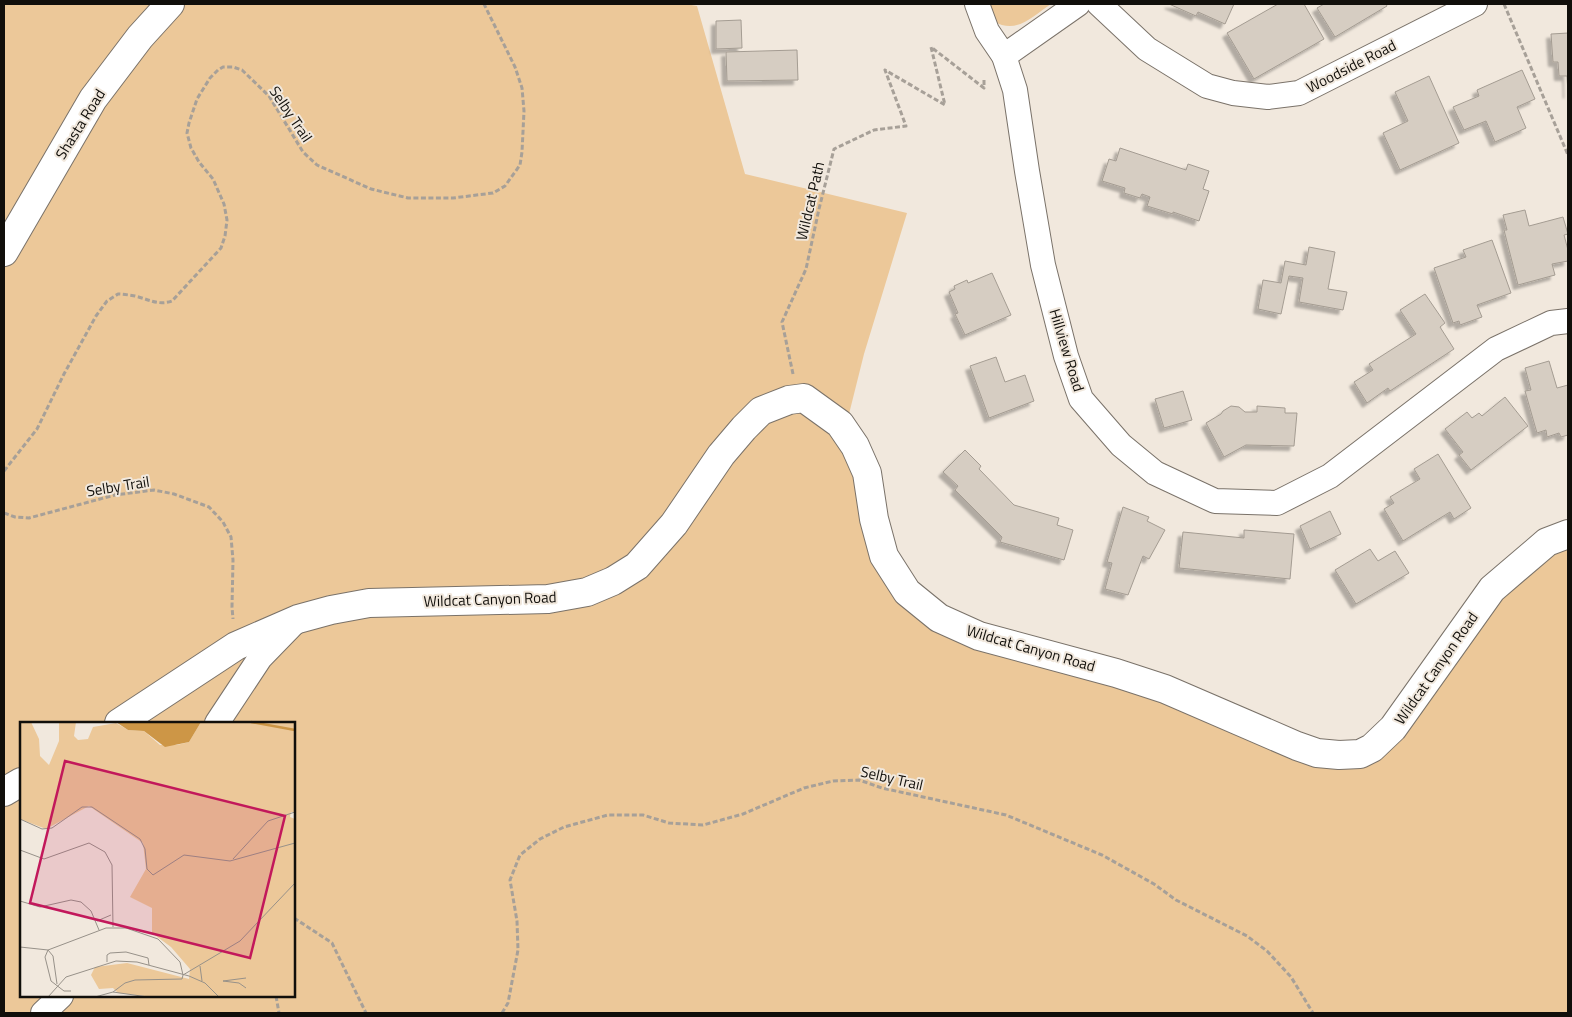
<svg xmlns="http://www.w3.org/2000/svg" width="1572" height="1017" viewBox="0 0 1572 1017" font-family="'Titillium Web',sans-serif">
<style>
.green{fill:#ecc899;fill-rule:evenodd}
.building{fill:#d6cdc2;stroke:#a49c92;filter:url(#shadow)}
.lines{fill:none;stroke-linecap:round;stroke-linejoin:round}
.minor-casing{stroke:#7a7269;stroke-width:26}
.tertiary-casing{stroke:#7a7269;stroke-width:30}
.path{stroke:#a7a098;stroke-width:3;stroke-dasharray:5 2.5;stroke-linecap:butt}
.minor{stroke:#fff;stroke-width:24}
.tertiary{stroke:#fff;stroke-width:28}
.labels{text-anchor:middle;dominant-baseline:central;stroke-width:4;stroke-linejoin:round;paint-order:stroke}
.street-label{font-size:15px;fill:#110f0b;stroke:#f1e8dd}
.inset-river{fill:none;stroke:#cd9646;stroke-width:2.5}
.inset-road{fill:none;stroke:#979189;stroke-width:1}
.view{fill:#c2185b;fill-opacity:0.15;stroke:#c2185b;stroke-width:2.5}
.inset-edge{fill:none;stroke:#110f0b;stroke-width:2.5}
</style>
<defs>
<filter id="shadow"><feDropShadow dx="-4.5" dy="4.5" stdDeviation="1" flood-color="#0004"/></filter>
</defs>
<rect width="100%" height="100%" fill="#f1e8dd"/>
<g class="green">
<path d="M 4,4 L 686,4 L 697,6 L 745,174 L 907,213 L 864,354 L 847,422 L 882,545 L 939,619 L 1360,754 L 1492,589 L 1568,534 L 1568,1013 L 4,1013 ZM 21,723 L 294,723 L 294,996 L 21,996 Z"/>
<path d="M 988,4 L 1051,4 C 1031,17 1017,35 993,21 Z"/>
</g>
<g class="building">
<path d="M 1169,4 L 1234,4 L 1225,24 L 1198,12 L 1196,16 Z"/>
<path d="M 1278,4 L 1304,4 L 1324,39 L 1254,79 L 1227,33 Z"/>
<path d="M 1324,4 L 1386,4 L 1387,6 L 1335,37 L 1317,8 Z"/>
<path d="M 741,20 L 742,48 L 716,49 L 716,21 Z"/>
<path d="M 1568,33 L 1568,94 L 1567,76 L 1559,76 L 1558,62 L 1553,62 L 1551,34 Z"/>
<path d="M 797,50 L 798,80 L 727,81 L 726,52 Z"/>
<path d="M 1522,70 L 1535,99 L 1517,107 L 1526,128 L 1495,142 L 1486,121 L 1464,130 L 1453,107 L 1479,96 L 1477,90 Z"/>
<path d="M 1429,76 L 1459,143 L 1400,170 L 1383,133 L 1408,121 L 1395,92 Z"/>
<path d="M 1120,148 L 1186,170 L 1188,164 L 1209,171 L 1203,189 L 1209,191 L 1199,221 L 1173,212 L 1173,214 L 1147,206 L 1150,197 L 1142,194 L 1140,198 L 1124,193 L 1125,188 L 1102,181 L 1109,159 L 1116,161 Z"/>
<path d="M 1525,210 L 1529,226 L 1563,217 L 1568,234 L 1564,235 L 1568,250 L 1568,261 L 1552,264 L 1555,275 L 1518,285 L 1504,230 L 1507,230 L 1503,215 Z"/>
<path d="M 1492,240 L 1511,293 L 1477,305 L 1482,317 L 1460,325 L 1459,321 L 1453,323 L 1434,268 L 1466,257 L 1463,250 Z"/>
<path d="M 1309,247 L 1335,252 L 1328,289 L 1347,292 L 1343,310 L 1299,302 L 1303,278 L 1289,276 L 1281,314 L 1258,309 L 1263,280 L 1281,283 L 1285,261 L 1306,265 Z"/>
<path d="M 992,273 L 1011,315 L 965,335 L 955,314 L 958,313 L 949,292 L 955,289 L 954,286 L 967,280 L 968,283 Z"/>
<path d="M 1425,294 L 1445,323 L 1440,327 L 1454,349 L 1390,391 L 1388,388 L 1367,403 L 1354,382 L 1373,370 L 1369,364 L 1416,334 L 1400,310 Z"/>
<path d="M 996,357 L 1005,382 L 1025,375 L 1034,401 L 989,418 L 970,366 Z"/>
<path d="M 1549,361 L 1557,388 L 1568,385 L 1568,435 L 1561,437 L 1559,433 L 1547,437 L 1546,430 L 1537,433 L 1525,391 L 1531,390 L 1525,368 Z"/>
<path d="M 1183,391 L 1192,420 L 1164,428 L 1155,399 Z"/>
<path d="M 1505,397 L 1528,426 L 1471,470 L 1459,455 L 1463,452 L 1445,429 L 1467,412 L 1472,418 L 1479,413 L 1482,416 Z"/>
<path d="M 1231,406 L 1239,407 L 1245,412 L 1257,412 L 1257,406 L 1285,408 L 1285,413 L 1297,413 L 1294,446 L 1246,445 L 1224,457 L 1206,423 L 1221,414 L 1223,411 Z"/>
<path d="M 965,450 L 981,466 L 979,469 L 1014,505 L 1059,518 L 1057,525 L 1073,530 L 1064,560 L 1000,542 L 1002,537 L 955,490 L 958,486 L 943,472 Z"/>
<path d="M 1438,454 L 1471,508 L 1454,519 L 1450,512 L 1403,541 L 1384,509 L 1394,503 L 1390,497 L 1420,479 L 1414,469 Z"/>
<path d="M 1123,507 L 1149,517 L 1147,521 L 1165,530 L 1149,559 L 1143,556 L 1128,595 L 1105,589 L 1112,563 L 1107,562 Z"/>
<path d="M 1330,511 L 1341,534 L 1310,549 L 1300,526 Z"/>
<path d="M 1244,530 L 1294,534 L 1290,579 L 1179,568 L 1183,532 L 1244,538 Z"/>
<path d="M 1370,549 L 1378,561 L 1395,551 L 1409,573 L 1356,604 L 1335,570 Z"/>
</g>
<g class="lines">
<defs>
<g id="minor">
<path d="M 977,4 L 987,31 L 1004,56 L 1015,90 L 1027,171 L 1043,265 L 1066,356 L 1081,399 L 1121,445 L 1155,473 L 1215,501 L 1277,503 L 1330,476 L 1496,349 L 1551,323 L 1568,321"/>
<path d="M 1099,4 L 1147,49 L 1207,86 L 1233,93 L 1268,97 L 1299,93 L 1475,4"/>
<path d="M 1004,56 L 1078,4"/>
<path d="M 217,723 L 260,658 L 295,622"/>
<path d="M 43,1013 L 61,996"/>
</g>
<g id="tertiary">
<path d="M 4,252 L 93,99 L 140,37 L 170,4"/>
<path d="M 119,723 L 236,646 L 298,619 L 331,610 L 369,603 L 548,599 L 587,592 L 613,581 L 637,566 L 674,524 L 721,455 L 744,428 L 761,411 L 789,400 L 804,398 L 840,424 L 855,446 L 867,473 L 874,519 L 884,556 L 907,592 L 939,618 L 979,636 L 1116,673 L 1165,689 L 1297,746 L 1317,753 L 1339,755 L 1360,754 L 1372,748 L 1393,728 L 1492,589 L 1547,542 L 1568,534"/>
<path d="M 4,792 L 21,782"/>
</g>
</defs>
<use href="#minor" class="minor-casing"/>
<use href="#tertiary" class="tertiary-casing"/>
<g class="path">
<path d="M 1504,4 L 1568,155"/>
<path d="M 793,374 L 782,322 L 806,269 L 819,209 L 834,149 L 874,130 L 906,126 L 885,70 L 945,105 L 931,47 L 984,88 L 984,79"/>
<path d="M 4,471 L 37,429 L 64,374 L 96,316 L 107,301 L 118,294 C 123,294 129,295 135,296 C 148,299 158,306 172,301 L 221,248 L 225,236 L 227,220 L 224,204 L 213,179 L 199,162 L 191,148 L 187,133 L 189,123 L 197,99 L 210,78 L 218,70 L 223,67 L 233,67 L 242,70 L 269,96 L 303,152 L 317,165 L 371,189 L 408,198 L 453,198 L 493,193 L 505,186 L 520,165 L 522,152 L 524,111 L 522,88 L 515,67 L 484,4"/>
<path d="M 4,513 L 15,517 L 29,518 L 115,495 L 154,490 L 174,494 L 209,507 L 223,522 L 231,537 L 233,560 L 232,607 L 233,619"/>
<path d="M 294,918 L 332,943 L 366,1013"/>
<path d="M 276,996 L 279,1013"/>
<path d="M 502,1013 L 508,1003 L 518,950 L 517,921 L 510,880 L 520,855 L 540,839 L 564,827 L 608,815 L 643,815 L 669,823 L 703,825 L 743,814 L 804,788 L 833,781 L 859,780 L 882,788 L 1006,815 L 1102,855 L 1154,884 L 1176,900 L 1247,936 L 1267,951 L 1291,977 L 1313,1013"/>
</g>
<use href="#minor" class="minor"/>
<use href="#tertiary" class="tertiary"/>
</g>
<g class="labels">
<g class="street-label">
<text transform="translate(1351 66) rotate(-27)">Woodside Road</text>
<text transform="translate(291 114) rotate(56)">Selby Trail</text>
<text transform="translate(80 124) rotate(-58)">Shasta Road</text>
<text transform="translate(810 201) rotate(-77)">Wildcat Path</text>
<text transform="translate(1067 350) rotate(73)">Hillview Road</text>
<text transform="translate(118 486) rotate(-9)">Selby Trail</text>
<text transform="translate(490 599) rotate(-2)">Wildcat Canyon Road</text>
<text transform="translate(1031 648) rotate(16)">Wildcat Canyon Road</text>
<text transform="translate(1436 668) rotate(-55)">Wildcat Canyon Road</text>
<text transform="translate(892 778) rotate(13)">Selby Trail</text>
</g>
</g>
<g transform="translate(20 722)">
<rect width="275" height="275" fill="#f1e8dd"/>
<path d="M 0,0 L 11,0 L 19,17 L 20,34 L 29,43 L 39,19 L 39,0 L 56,0 L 54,14 L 58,18 L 68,17 L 73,5 L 96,1 L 108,8 L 124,9 L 140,23 L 157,23 L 169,20 L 181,0 L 275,0 L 275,90 L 271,90 L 270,95 L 275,97 L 275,275 L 134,275 L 98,271 L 93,266 L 79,267 L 71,253 L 75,245 L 107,241 L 169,257 L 170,247 L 151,225 L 132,211 L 132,186 L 110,175 L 126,147 L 123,121 L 69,84 L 26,107 L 0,97 Z" fill="#ecc899"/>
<path d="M 96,0 L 181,0 L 169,20 L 145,25 L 124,9 L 108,8 Z" fill="#cd9646"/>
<path class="inset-river" d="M 231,0 L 275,8"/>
<path class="inset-road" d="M 0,97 L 22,107 L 32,106 L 62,85 L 72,85 L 120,117 L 125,127 L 127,147 L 133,153 L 164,133 L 210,139 L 275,121M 0,128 L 24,137 L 69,121 L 85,130 L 92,143 L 93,205M 213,137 L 248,99 L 275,90M 0,179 L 20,185 L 51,178 L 61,180 L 71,189 L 79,208M 77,199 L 91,193M 0,225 L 28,228 L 86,206 L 106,206 L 138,217 L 160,240 L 163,253M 87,240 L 87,233 L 90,231 L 106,230 L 128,236 L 129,243M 180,244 L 182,259M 37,262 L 33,234 L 28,228 L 25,235 L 31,259 L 44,269 L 51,269M 226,266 L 219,261 L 203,259 L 226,256M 28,275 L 46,255 L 96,239 L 117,240 L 169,254 L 185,261 L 199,275M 75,275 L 93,270M 128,275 L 93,270 L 105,261 L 115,258 L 162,257 L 163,253 L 220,219 L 275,161"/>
<path class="view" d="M 45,39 L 265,94 L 230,236 L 10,181 Z"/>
<rect width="275" height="275" class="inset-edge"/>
</g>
<rect width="1572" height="1017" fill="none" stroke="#110f0b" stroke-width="10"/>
</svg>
